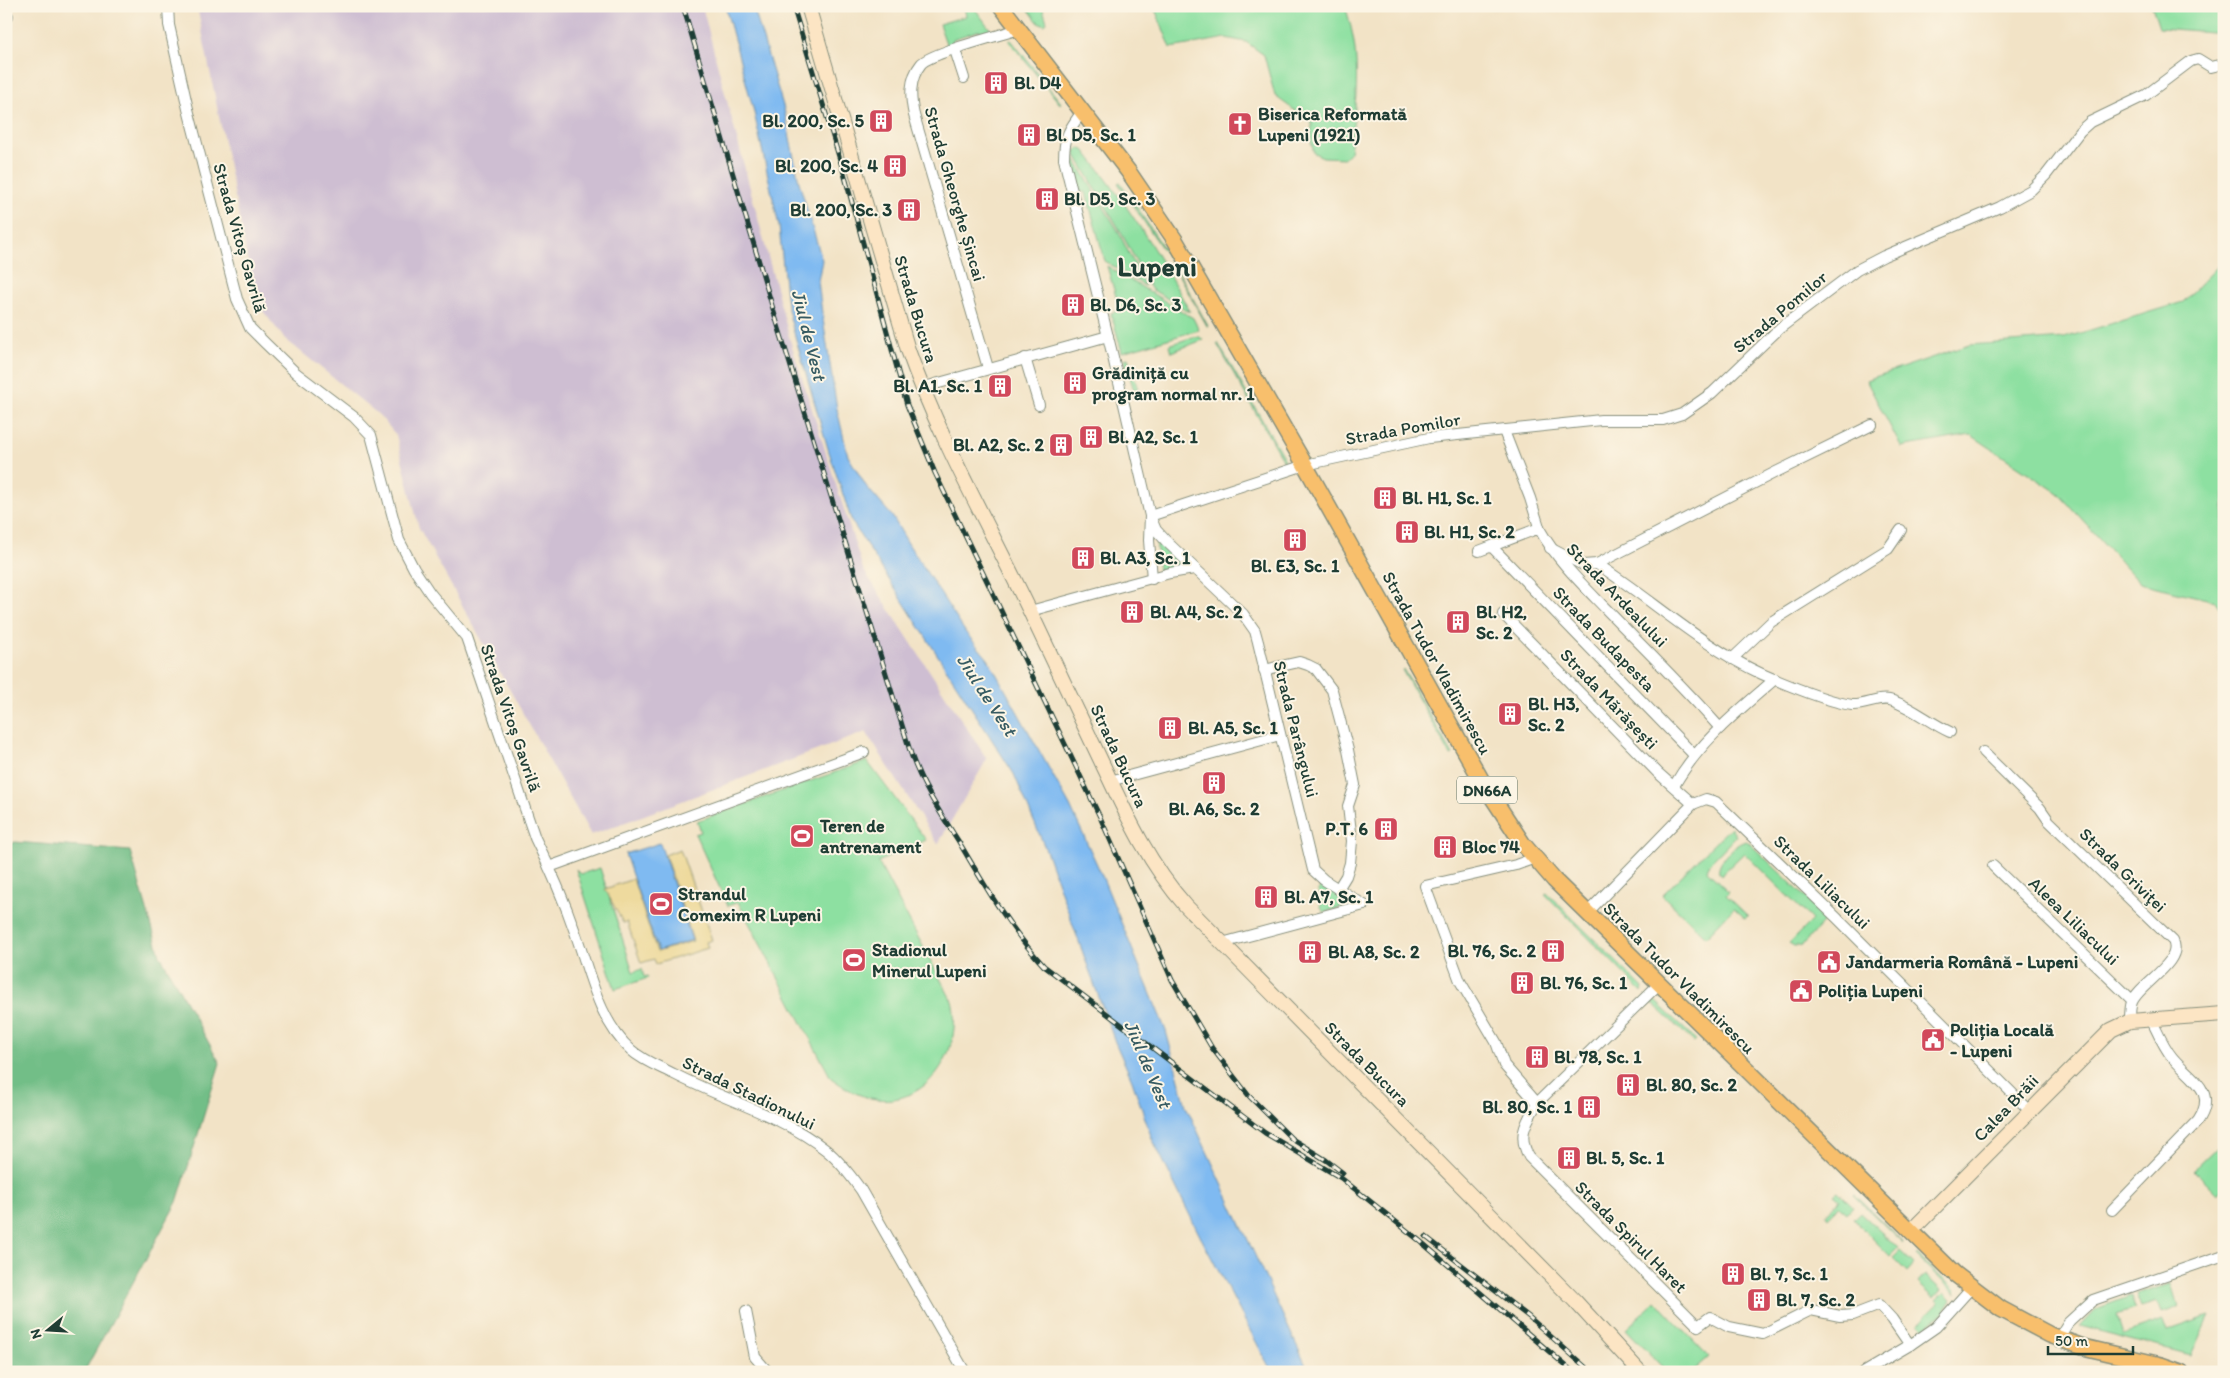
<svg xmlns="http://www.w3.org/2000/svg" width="2230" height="1378" viewBox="0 0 2230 1378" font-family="Itim,sans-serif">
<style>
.industrial{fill:#cebed2}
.green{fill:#8de0a1;stroke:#568e6a}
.forest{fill:#72be87;stroke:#487e5e}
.sand{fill:#eeda9e;stroke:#868c69}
.water{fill:#7fbaf1;stroke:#4f7c92}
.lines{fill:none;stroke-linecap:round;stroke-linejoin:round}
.street-casing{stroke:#88907d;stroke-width:12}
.secondary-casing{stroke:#88907d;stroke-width:16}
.primary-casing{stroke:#88907d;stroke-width:18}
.street{stroke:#fff;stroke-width:10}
.secondary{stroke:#fce5c4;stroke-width:14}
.primary{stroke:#f8bf6c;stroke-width:15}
.rail-casing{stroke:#1f3d34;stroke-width:5}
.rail{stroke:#fcf5e5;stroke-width:3;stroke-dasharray:9;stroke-linecap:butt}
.labels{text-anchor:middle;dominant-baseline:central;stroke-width:4;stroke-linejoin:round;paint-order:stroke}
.shield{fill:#fcf5e5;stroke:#617469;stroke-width:1}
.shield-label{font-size:16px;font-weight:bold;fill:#1f3d34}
.poi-label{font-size:18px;font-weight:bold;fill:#1f3d34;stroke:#fcf5e5;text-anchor:start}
.street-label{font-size:18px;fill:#1f3d34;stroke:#fcf5e5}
.water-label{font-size:19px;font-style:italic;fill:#375c63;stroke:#fcf5e5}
.town-label{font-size:28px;font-weight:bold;fill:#1f3d34;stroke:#fcf5e5}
</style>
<rect width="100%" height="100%" fill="#fcf5e5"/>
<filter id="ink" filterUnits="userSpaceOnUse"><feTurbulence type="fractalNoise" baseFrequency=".02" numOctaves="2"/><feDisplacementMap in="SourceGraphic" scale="10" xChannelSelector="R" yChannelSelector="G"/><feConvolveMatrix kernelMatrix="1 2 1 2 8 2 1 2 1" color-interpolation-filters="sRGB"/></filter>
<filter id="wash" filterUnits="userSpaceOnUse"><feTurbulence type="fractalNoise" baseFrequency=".0096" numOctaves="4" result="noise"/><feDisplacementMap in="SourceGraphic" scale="20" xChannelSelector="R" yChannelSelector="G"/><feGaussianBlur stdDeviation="1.12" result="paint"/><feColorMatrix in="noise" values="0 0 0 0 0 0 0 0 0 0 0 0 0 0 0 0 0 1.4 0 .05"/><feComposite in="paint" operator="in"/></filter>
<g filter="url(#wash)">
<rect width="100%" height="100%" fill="#f2e3c6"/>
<path class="industrial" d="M 197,6 L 702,6 L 790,340 L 863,569 L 987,759 L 938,844 L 866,732 L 591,835 L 419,528 L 396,435 L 379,415 L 284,338 L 256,302 Z"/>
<g class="green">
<path d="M 964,6 L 973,6 L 993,33 L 982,36 L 980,30 L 953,39 L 954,45 L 947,46 L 939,24 L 966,16 Z"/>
<path d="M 1026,6 L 1042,6 L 1047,22 L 1045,25 L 1038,22 Z"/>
<path d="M 1345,6 C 1363,60 1356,98 1350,153 L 1345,158 L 1323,157 L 1314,153 L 1311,141 L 1312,123 L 1275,96 L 1264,55 L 1246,42 L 1226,38 L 1171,48 L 1154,7 Z"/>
<path d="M 2152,6 L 2224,6 L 2224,33 L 2159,28 Z"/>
<path d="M 1011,40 L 1061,103 L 1060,104 L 1009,41 Z"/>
<path d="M 1079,148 L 1084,150 C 1125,201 1159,254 1190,312 L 1151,289 L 1118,227 L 1074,152 Z"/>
<path d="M 1072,155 L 1117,229 L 1145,286 L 1105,261 L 1086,193 L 1077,190 L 1070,163 Z"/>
<path d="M 1120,182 L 1173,262 L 1208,326 L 1207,326 L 1172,263 L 1118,183 Z"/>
<path d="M 2224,260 L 2224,614 L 2215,601 L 2140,583 L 2058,493 L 1971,435 L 1901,447 L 1866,380 L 1969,345 L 2064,338 L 2183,302 Z"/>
<path d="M 1107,266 L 1193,318 L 1199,330 L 1122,352 L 1111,313 L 1120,310 Z"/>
<path d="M 1193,337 L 1200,337 L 1203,340 L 1171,352 L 1169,345 Z"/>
<path d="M 1218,343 L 1285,460 L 1283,461 L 1217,344 Z"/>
<path d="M 1128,358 L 1138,389 L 1134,390 L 1124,359 Z"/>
<path d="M 1156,540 L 1159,541 L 1179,565 L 1159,571 Z"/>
<path d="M 1403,669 L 1453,755 L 1451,756 L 1402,670 Z"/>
<path d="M 867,761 L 926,840 L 878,862 L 952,1001 C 964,1047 930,1106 876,1099 C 859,1097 845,1088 831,1078 L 738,902 L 728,906 L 695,834 L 701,832 L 697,821 Z"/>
<path d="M 1731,827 L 1736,836 L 1709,864 L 1707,871 L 1729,892 L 1726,895 L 1748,916 L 1745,918 L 1734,908 L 1706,937 L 1662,895 Z"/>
<path d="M 1747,841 L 1825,916 L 1823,923 L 1802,945 L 1794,946 L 1789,943 L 1812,920 L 1744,853 L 1721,875 L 1719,872 C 1716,861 1737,843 1747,841 Z"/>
<path d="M 600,868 L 633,972 L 642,969 L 644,977 L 647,976 L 648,978 L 615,989 L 576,869 L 581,874 Z"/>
<path d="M 1323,885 L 1351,903 L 1351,905 L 1324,912 L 1321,908 L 1318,890 Z"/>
<path d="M 1547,893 L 1643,988 L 1642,992 L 1545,894 Z"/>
<path d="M 1654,1000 L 1696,1040 L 1694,1042 L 1650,1001 Z"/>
<path d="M 2224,1141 L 2224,1189 L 2218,1194 L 2194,1170 Z"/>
<path d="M 1838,1191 L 1853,1206 L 1847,1213 L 1839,1206 L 1828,1217 L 1826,1214 L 1840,1199 L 1834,1194 Z"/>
<path d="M 1854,1194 L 1903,1242 L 1903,1243 L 1853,1195 Z"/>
<path d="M 1860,1212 L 1898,1248 L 1890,1256 L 1853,1219 Z"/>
<path d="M 1900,1251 L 1914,1264 L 1907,1272 L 1893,1258 Z"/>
<path d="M 1917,1255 L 1955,1290 L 1956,1294 L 1916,1256 Z"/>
<path d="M 1925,1275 L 1941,1290 L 1934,1298 L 1918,1283 Z"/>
<path d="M 2171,1283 L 2178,1307 L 2161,1313 L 2157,1302 L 2141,1307 L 2136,1294 Z"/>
<path d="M 1944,1292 L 1952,1300 L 1945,1311 L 1924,1328 L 1919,1323 L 1939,1303 L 1936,1300 Z"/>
<path d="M 2131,1296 L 2135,1309 L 2117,1315 L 2123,1334 L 2163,1320 L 2167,1331 L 2209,1316 L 2191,1355 L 2080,1326 L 2096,1309 Z"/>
<path d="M 1656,1301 L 1709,1357 L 1692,1372 L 1667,1372 L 1626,1329 Z"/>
</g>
<path class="forest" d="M 15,842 L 130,851 L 160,955 L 220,1063 L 177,1202 L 84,1372 L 6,1372 L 6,846 Z"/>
<path class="sand" d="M 680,849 L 712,940 L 706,942 L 708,948 L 656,964 L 654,959 L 641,963 L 627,922 L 623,923 L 605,889 L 633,879 L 657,952 L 693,941 L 665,855 Z"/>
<g class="water">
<path d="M 725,6 L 753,6 L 784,109 L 799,182 L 822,260 L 818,281 L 822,313 L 837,409 L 848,456 L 866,486 L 892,516 L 909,545 L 966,633 L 988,659 L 1070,806 L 1100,871 L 1166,1031 L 1186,1106 L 1309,1372 L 1272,1372 L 1199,1234 L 1151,1136 L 1132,1080 L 1115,1042 L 1046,850 L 1014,774 L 852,522 L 829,452 L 793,329 L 787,305 L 779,226 L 753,108 Z"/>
<path d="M 660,843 L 692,940 L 658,951 L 625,854 Z"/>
</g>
</g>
<g filter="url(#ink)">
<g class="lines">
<defs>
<g id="street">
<path d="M 168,6 L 169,25 L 188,109 L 237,299 L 250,328 L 265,343 L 296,373 L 354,417 L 371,435 L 399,540 L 414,569 L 430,593 L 467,638 L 535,838 C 550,868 564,900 575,932 C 589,970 599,1022 631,1050 C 643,1061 660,1067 674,1074 C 724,1100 782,1115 826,1150 C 840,1161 851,1176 861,1190 L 965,1372"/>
<path d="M 6,15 L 8,16"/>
<path d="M 955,50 L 964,78"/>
<path d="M 1082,112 C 1069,129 1064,137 1064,159 L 1113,357 L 1150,516 L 1156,530 L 1167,542 L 1243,614 L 1255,631 L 1258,642 L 1313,870 L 1324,880 L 1364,905"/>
<path d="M 1025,358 L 1039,405"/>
<path d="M 988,368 L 914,115 C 910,97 909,79 921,64 C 930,53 1001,35 1019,29"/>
<path d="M 921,388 L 1108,336"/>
<path d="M 1504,431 L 1530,498 L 1540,530"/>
<path d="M 1492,547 L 1694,755"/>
<path d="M 1550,548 L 1583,565 L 1597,564 L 1776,472 L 1872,425"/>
<path d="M 1479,551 L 1534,530 L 1540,530 C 1557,560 1582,584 1606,609 C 1644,648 1683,686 1720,728"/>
<path d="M 1597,564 C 1653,600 1701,646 1762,674 C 1785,684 1828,702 1852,705 C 1866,706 1880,696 1893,701 C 1913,708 1930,723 1950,732"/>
<path d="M 1152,579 L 1149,540 L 1150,516 L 1305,465 L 1429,438 L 1601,420 L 1663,420 L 1682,414 L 1712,393 L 1780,328 L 1857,270 L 1884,256 L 2000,207 L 2031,190 L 2046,175 L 2080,131 L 2090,122 L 2146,95 L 2191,61 L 2198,59 L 2211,67 L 2224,64"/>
<path d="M 1030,611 L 1170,573 L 1194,569"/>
<path d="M 1503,614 L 1658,773 L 1693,804"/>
<path d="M 1732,659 L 1771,622 L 1888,549 L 1901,530"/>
<path d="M 1264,670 L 1299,662 L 1308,665 L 1316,669 L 1332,690 L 1348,750 L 1355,785 L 1348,806 L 1352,841 L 1350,863 L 1346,876 L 1338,889"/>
<path d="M 1983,752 L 2040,808 L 2049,821 L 2173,941 C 2184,962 2139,984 2132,1002 C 2130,1007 2130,1015 2130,1021"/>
<path d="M 1110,781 L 1280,735"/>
<path d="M 1674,786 C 1699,742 1737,712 1775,679"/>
<path d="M 1535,858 L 1516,865 L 1425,886 L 1460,981 L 1496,1042 L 1504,1065 L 1537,1103"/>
<path d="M 1993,866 L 2132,1000"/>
<path d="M 549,867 L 864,752"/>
<path d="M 1587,913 L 1693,804 L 1706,799 L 1716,802 L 1836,917 L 2029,1110"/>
<path d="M 1222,943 L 1364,905"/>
<path d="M 1659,984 L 1537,1103 C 1526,1123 1517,1135 1529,1157 L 1698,1326 L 1710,1317 L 1729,1327 L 1763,1334 L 1811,1310 L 1840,1316 L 1853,1315 L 1879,1305 L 1892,1319 L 1910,1345"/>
<path d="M 2112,1210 L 2198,1121 C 2219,1090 2189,1078 2172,1057 C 2163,1046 2157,1031 2151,1019"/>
<path d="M 746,1311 L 755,1357 L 768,1372"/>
<path d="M 2058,1339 L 2068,1323 L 2093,1300 L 2224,1255"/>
<path d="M 1864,1372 L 1910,1345 L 1936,1327 L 1971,1288"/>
</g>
<g id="secondary">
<path d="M 808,6 L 908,350 C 942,446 993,532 1036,624 C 1058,670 1080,717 1102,763 C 1126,814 1148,863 1186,906 L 1575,1301 L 1640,1372"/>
<path d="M 1911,1231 L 2111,1030 L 2130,1021 L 2224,1014"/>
</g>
<path id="primary" d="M 1001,6 L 1128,171 L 1175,240 L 1305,465 L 1483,783 L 1523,844 L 1554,880 L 1955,1274 L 2001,1309 L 2050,1335 L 2083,1347 L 2161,1365 L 2181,1372"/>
</defs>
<use href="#street" class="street-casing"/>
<use href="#secondary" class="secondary-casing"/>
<use href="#primary" class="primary-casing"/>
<use href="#street" class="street"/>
<use href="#secondary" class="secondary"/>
<use href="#primary" class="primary"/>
<defs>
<g id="rail">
<path d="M 683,6 L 776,319 L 911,754 C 922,786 941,814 959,842 C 985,886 1009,928 1044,966 L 1265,1133 L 1341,1178 L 1420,1241 L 1573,1372"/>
<path d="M 793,6 L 844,173 L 907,405 L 935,473 L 1100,817 L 1172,980 L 1212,1048 L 1249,1096 L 1292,1139 L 1326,1160 L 1343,1173"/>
<path d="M 1426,1237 L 1529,1317 L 1591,1372"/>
</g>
</defs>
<use href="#rail" class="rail-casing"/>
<use href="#rail" class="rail"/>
</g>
</g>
<defs>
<symbol id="building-square" viewBox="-11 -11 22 22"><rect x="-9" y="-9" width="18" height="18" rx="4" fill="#d1495b" stroke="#fcf5e5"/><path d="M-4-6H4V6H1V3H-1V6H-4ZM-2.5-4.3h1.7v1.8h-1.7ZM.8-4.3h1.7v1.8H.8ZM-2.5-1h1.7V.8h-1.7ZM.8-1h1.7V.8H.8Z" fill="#fff"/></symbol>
<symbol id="church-square" viewBox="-11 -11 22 22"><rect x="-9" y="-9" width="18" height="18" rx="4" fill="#d1495b" stroke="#fcf5e5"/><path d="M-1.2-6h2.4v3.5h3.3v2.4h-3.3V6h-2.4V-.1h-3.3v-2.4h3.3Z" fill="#fff"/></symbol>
<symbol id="stadium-square" viewBox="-11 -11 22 22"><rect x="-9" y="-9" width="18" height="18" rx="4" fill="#d1495b" stroke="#fcf5e5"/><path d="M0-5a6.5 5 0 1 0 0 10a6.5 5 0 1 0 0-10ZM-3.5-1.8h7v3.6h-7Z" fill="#fff"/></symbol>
<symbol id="civic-square" viewBox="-11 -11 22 22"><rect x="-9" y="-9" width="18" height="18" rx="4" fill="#d1495b" stroke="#fcf5e5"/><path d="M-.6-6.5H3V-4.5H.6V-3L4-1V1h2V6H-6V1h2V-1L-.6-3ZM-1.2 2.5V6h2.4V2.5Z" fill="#fff"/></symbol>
</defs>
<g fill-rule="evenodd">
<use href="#building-square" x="982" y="69" width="28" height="28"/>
<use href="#building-square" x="867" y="107" width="28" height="28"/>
<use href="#church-square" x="1226" y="110" width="28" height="28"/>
<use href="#building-square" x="1015" y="121" width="28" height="28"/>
<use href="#building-square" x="881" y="152" width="28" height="28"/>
<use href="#building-square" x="1033" y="185" width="28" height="28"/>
<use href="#building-square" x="895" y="196" width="28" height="28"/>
<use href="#building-square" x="1059" y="291" width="28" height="28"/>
<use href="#building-square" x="1061" y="369" width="28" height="28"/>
<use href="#building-square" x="986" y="372" width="28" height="28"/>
<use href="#building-square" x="1077" y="423" width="28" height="28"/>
<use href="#building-square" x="1047" y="431" width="28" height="28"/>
<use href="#building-square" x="1371" y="484" width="28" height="28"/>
<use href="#building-square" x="1393" y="518" width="28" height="28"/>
<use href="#building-square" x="1281" y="526" width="28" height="28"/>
<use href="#building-square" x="1069" y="544" width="28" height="28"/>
<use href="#building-square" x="1118" y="598" width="28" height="28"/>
<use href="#building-square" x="1444" y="608" width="28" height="28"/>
<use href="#building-square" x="1496" y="700" width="28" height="28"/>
<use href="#building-square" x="1156" y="714" width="28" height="28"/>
<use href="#building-square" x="1200" y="769" width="28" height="28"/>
<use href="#building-square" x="1372" y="815" width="28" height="28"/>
<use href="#stadium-square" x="788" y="822" width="28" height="28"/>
<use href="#building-square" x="1431" y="833" width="28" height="28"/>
<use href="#building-square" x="1252" y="883" width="28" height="28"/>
<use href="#stadium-square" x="647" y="890" width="28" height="28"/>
<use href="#building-square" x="1539" y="937" width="28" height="28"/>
<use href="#building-square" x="1296" y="938" width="28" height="28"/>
<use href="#stadium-square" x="840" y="946" width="28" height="28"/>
<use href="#civic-square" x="1815" y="948" width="28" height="28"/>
<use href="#building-square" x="1508" y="969" width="28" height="28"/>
<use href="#civic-square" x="1787" y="977" width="28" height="28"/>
<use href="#civic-square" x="1919" y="1026" width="28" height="28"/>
<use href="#building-square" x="1523" y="1043" width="28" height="28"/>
<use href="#building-square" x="1614" y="1071" width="28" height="28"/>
<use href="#building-square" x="1575" y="1093" width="28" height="28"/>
<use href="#building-square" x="1555" y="1144" width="28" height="28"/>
<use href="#building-square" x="1719" y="1260" width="28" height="28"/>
<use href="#building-square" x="1745" y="1286" width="28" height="28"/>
</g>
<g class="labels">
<rect class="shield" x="1457" y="776.5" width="60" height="27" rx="4"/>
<g class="shield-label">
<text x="1487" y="790">DN66A</text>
</g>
<g class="poi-label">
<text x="1014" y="83">Bl. D4</text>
<text x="1258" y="114">Biserica Reformată<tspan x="1258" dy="21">Lupeni (1921)</tspan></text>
<text x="864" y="121" text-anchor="end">Bl. 200, Sc. 5</text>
<text x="1046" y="135">Bl. D5, Sc. 1</text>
<text x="878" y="166" text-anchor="end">Bl. 200, Sc. 4</text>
<text x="1064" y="199">Bl. D5, Sc. 3</text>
<text x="892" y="210" text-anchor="end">Bl. 200, Sc. 3</text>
<text x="1090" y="305">Bl. D6, Sc. 3</text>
<text x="1092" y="373">Grădiniță cu<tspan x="1092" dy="21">program normal nr. 1</tspan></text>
<text x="982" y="386" text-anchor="end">Bl. A1, Sc. 1</text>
<text x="1108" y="437">Bl. A2, Sc. 1</text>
<text x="1044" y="445" text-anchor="end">Bl. A2, Sc. 2</text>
<text x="1402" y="498">Bl. H1, Sc. 1</text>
<text x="1424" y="532">Bl. H1, Sc. 2</text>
<text x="1100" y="558">Bl. A3, Sc. 1</text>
<text x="1295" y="566" text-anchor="middle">Bl. E3, Sc. 1</text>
<text x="1150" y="612">Bl. A4, Sc. 2</text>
<text x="1476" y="612">Bl. H2,<tspan x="1476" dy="21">Sc. 2</tspan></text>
<text x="1528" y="704">Bl. H3,<tspan x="1528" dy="21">Sc. 2</tspan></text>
<text x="1188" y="728">Bl. A5, Sc. 1</text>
<text x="1214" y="809" text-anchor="middle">Bl. A6, Sc. 2</text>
<text x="820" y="826">Teren de<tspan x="820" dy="21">antrenament</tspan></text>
<text x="1368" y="829" text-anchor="end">P.T. 6</text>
<text x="1462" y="847">Bloc 74</text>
<text x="678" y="894">Strandul<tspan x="678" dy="21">Comexim R Lupeni</tspan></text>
<text x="1284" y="897">Bl. A7, Sc. 1</text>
<text x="872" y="950">Stadionul<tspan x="872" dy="21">Minerul Lupeni</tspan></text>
<text x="1536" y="951" text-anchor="end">Bl. 76, Sc. 2</text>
<text x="1328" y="952">Bl. A8, Sc. 2</text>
<text x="1846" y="962">Jandarmeria Română - Lupeni</text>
<text x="1540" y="983">Bl. 76, Sc. 1</text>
<text x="1818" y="991">Poliția Lupeni</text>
<text x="1950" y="1030">Poliția Locală<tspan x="1950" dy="21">- Lupeni</tspan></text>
<text x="1554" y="1057">Bl. 78, Sc. 1</text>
<text x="1646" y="1085">Bl. 80, Sc. 2</text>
<text x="1572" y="1107" text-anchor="end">Bl. 80, Sc. 1</text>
<text x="1586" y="1158">Bl. 5, Sc. 1</text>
<text x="1750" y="1274">Bl. 7, Sc. 1</text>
<text x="1776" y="1300">Bl. 7, Sc. 2</text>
</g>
<g class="street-label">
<text transform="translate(955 194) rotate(74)">Strada Gheorghe Șincai</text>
<text transform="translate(240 238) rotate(74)">Strada Vitoș Gavrilă</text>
<text transform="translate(916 309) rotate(73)">Strada Bucura</text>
<text transform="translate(1780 312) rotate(-40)">Strada Pomilor</text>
<text transform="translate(1403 429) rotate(-10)">Strada Pomilor</text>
<text transform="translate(1617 595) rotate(46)">Strada Ardealului</text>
<text transform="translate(1604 639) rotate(46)">Strada Budapesta</text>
<text transform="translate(1437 663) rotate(61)">Strada Tudor Vladimirescu</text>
<text transform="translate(1609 699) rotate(46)">Strada Mărășești</text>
<text transform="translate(511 718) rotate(71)">Strada Vitoș Gavrilă</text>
<text transform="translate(1296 729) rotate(76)">Strada Parângului</text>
<text transform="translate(1119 756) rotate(65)">Strada Bucura</text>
<text transform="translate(2123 870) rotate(44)">Strada Griviţei</text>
<text transform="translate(1822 882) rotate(44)">Strada Liliacului</text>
<text transform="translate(2074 921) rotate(44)">Aleea Liliacului</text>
<text transform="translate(1679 978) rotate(45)">Strada Tudor Vladimirescu</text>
<text transform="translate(1367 1064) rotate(45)">Strada Bucura</text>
<text transform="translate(749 1093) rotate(26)">Strada Stadionului</text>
<text transform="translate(2006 1108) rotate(-46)">Calea Brăii</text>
<text transform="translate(1631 1237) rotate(45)">Strada Spirul Haret</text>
</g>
<g class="water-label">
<text transform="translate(809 335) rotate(76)">Jiul de Vest</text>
<text transform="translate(987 695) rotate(57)">Jiul de Vest</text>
<text transform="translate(1148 1064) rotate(67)">Jiul de Vest</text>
</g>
<g class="town-label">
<text x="1157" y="266">Lupeni</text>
</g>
</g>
<rect width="2230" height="1378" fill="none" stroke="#fcf5e5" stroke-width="25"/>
<g transform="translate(48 1330) rotate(252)" stroke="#fcf5e5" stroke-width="4" paint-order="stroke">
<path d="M0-4L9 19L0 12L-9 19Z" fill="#1f3d34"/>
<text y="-8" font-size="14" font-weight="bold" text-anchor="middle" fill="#1f3d34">N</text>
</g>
<path d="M2048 1346v8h85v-8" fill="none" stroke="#1f3d34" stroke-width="2.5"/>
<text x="2055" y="1346" font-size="15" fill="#1f3d34" stroke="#fcf5e5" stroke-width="4" paint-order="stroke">50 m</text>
</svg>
